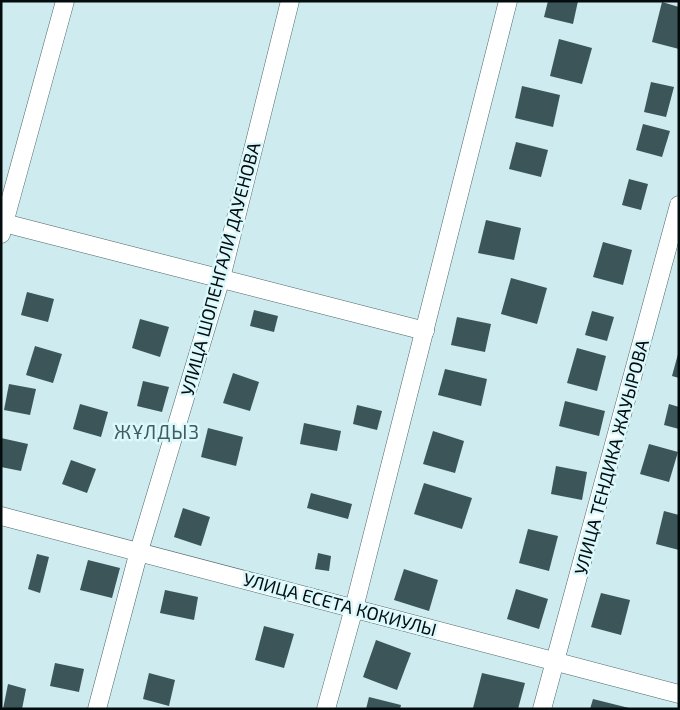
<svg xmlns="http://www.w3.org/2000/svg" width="680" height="710" viewBox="0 0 680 710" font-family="'Exo 2',sans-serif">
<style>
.building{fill:#3c5558}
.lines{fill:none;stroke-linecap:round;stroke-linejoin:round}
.street-casing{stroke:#4d6669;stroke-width:19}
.street{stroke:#fff;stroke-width:18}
.labels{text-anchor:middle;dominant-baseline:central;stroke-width:5;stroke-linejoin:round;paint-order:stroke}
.street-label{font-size:18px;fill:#040d0e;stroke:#dbf8fc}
.neighbourhood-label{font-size:19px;letter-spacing:1px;fill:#435c5f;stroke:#dbf8fc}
</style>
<rect width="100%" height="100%" fill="#ceebef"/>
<g class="building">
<path d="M 548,1 L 578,1 L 573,24 L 544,17 Z"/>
<path d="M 662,2 L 679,7 L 679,49 L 652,42 Z"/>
<path d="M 559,39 L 592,48 L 582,84 L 550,76 Z"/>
<path d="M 651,82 L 674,87 L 666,117 L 644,112 Z"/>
<path d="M 522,86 L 560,95 L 553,127 L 515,118 Z"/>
<path d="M 643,124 L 670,131 L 662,157 L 636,150 Z"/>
<path d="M 516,142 L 548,150 L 541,177 L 509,169 Z"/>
<path d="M 629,179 L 648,184 L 641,210 L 622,205 Z"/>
<path d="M 486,220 L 521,228 L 514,260 L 478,253 Z"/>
<path d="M 603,242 L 632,250 L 623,285 L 593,277 Z"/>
<path d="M 511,278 L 547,288 L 537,324 L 501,314 Z"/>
<path d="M 27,292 L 54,299 L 48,322 L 21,315 Z"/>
<path d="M 254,310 L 278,316 L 274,332 L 250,326 Z"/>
<path d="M 592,311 L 614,317 L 607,341 L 585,335 Z"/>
<path d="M 457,317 L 491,324 L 485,352 L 451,345 Z"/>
<path d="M 140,319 L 169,327 L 160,357 L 132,348 Z"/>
<path d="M 35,346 L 62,354 L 53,383 L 26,375 Z"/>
<path d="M 577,348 L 606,356 L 597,391 L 567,383 Z"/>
<path d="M 678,354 L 679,355 L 679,378 L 672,376 Z"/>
<path d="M 445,369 L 487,379 L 481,406 L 438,395 Z"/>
<path d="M 233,373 L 259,382 L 250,411 L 223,403 Z"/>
<path d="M 143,381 L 169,387 L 162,412 L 137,406 Z"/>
<path d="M 9,384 L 36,389 L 30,415 L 4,410 Z"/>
<path d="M 565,401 L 605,411 L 599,436 L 559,426 Z"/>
<path d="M 80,404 L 108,412 L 101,437 L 73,429 Z"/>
<path d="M 669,404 L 679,407 L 679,429 L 664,425 Z"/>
<path d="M 357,405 L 382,411 L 377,430 L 353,424 Z"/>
<path d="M 304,423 L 341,431 L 337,451 L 300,444 Z"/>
<path d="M 208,428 L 243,437 L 236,466 L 201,457 Z"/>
<path d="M 433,431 L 464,441 L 455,473 L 423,464 Z"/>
<path d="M 1,438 L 28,444 L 21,471 L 1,467 Z"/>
<path d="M 649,444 L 678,452 L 669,482 L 640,474 Z"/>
<path d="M 71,460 L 96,469 L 87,493 L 62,484 Z"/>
<path d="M 556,466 L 587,472 L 582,500 L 551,494 Z"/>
<path d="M 424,483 L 472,498 L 462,529 L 414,514 Z"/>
<path d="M 311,493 L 352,504 L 348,519 L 307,508 Z"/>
<path d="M 183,508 L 210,517 L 201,546 L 174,537 Z"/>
<path d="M 664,511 L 679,515 L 679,550 L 656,544 Z"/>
<path d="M 528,529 L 558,536 L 549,571 L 519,563 Z"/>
<path d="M 318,553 L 331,556 L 329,571 L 315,569 Z"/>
<path d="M 37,554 L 49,557 L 40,593 L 28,589 Z"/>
<path d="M 88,560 L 120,568 L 112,598 L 80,590 Z"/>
<path d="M 404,569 L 438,580 L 429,611 L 394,600 Z"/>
<path d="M 516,589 L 548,599 L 539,629 L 507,619 Z"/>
<path d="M 165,590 L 198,597 L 194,620 L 160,613 Z"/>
<path d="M 601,593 L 630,600 L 621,635 L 591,627 Z"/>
<path d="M 264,626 L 294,634 L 284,668 L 255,660 Z"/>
<path d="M 376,640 L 411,653 L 397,690 L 363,677 Z"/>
<path d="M 55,663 L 84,669 L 79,692 L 50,686 Z"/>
<path d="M 149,673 L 175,680 L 169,706 L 143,699 Z"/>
<path d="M 482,673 L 525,683 L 518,709 L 473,708 Z"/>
<path d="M 8,684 L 26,689 L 22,709 L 3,709 Z"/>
<path d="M 369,697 L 401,705 L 400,709 L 366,709 Z"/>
<path d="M 593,699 L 629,708 L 629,709 L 590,709 Z"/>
</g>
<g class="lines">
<defs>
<g id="street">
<path d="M 4,223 L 425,331"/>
<path d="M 1,234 L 65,1"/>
<path d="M 1,516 L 679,694"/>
<path d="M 97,709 L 139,551 L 221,278 L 290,1"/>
<path d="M 326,709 L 354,608 L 508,1"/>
<path d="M 542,709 L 679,205"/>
</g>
</defs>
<use href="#street" class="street-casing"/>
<use href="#street" class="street"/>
</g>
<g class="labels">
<g class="street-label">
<text transform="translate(220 269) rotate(-75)">УЛИЦА ШОПЕНГАЛИ ДАУЕНОВА</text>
<text transform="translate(611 457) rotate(-75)">УЛИЦА ТЕНДИКА ЖАУЫРОВА</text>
<text transform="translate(340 604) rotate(15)">УЛИЦА ЕСЕТА КОКИУЛЫ</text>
</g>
<g class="neighbourhood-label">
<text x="157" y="431">ЖҰЛДЫЗ</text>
</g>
</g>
<rect width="680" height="710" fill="none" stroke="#040d0e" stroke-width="5"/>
</svg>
